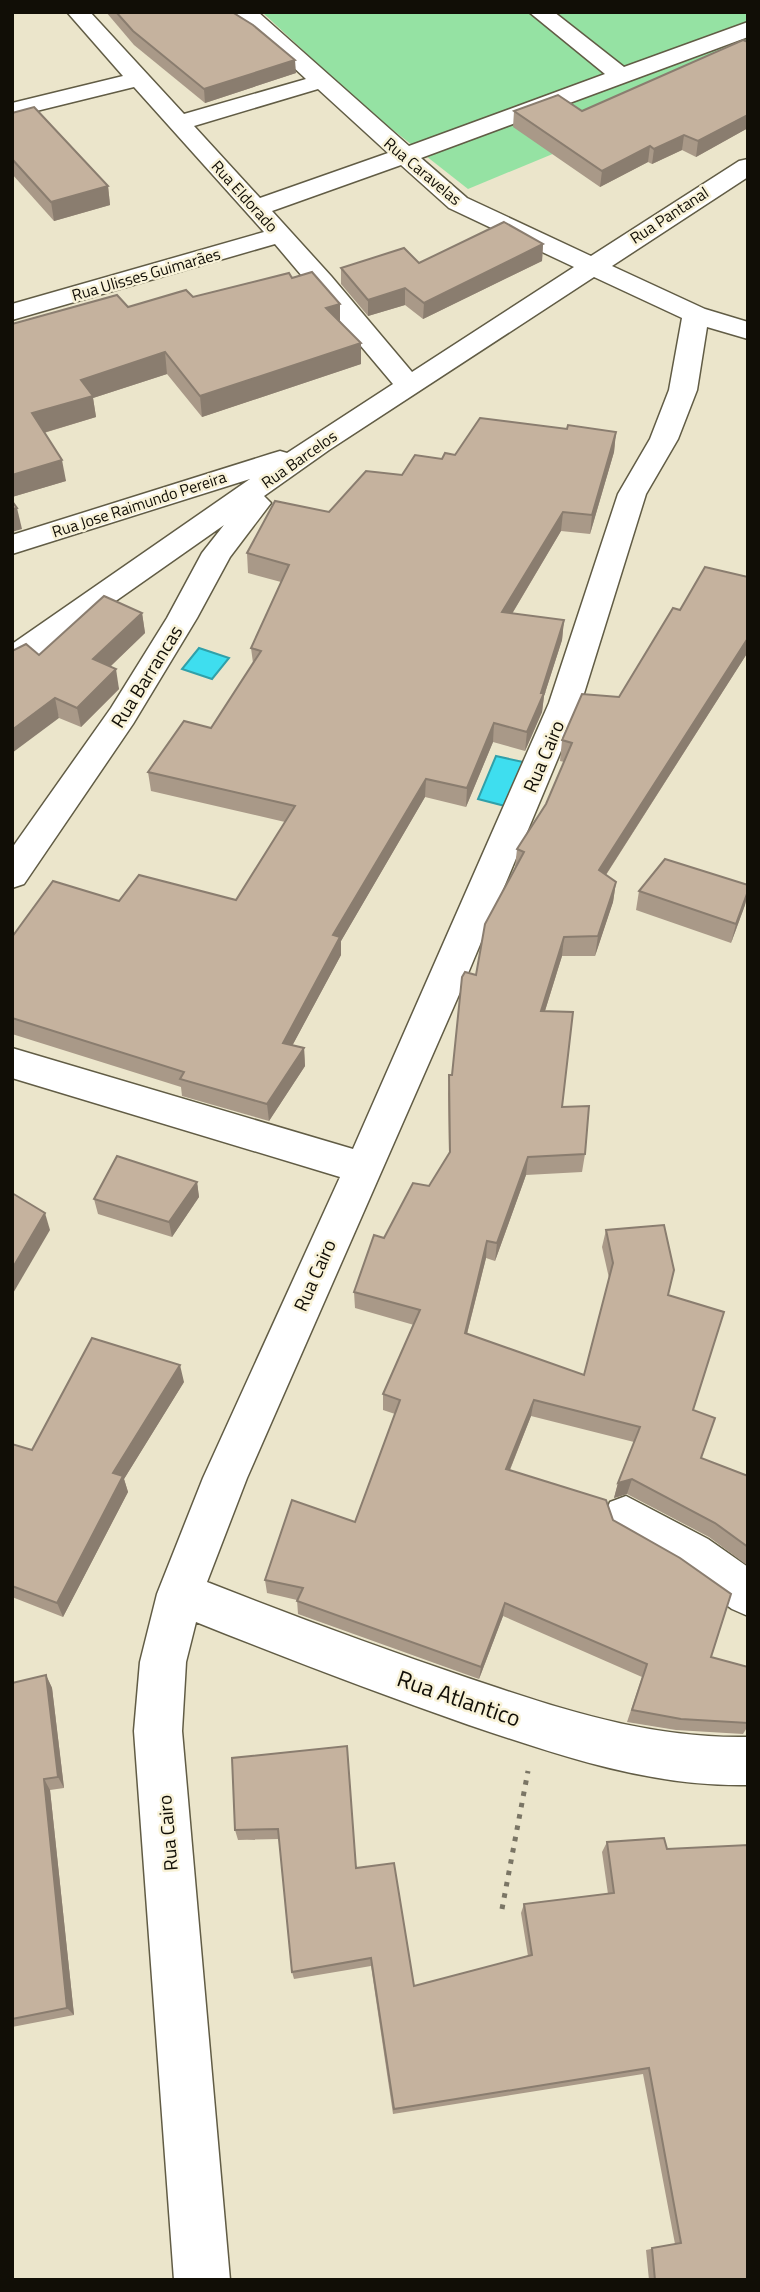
<svg xmlns="http://www.w3.org/2000/svg" width="760" height="2292" viewBox="0 0 760 2292" font-family="'Titillium Web',sans-serif">
<style>
.green{fill:#95e2a3}
.water{fill:#3edeef;stroke:#30a0a9;stroke-width:2}
.lines{fill:none;stroke-linecap:round;stroke-linejoin:round}
.minor-casing{stroke:#615c45;stroke-width:3}
.path{stroke:#7a7565;stroke-width:5;stroke-dasharray:4.5 7;stroke-linecap:butt}
.minor{fill:#fff;fill-rule:evenodd}
.wall{fill:#a99988}
.shaded-wall{fill:#8a7d6f}
.building{fill:#c5b29e;stroke:#8a7d6f;stroke-width:2}
.labels{text-anchor:middle;dominant-baseline:central;stroke-width:5;stroke-linejoin:round;paint-order:stroke}
.far-street-label{font-size:16px;fill:#110e06;stroke:#f8f2d8}
.street-label{font-size:19px;fill:#110e06;stroke:#f8f2d8}
.near-street-label{font-size:23px;fill:#110e06;stroke:#f8f2d8}
</style>
<rect width="100%" height="100%" fill="#ebe5cb"/>
<path class="green" d="M 262,12 L 748,12 L 748,73 L 468,189 L 365,108 Z"/>
<g class="water">
<path d="M 199,648 L 229,658 L 212,679 L 182,669 Z"/>
<path d="M 496,756 L 523,762 L 505,806 L 478,799 Z"/>
</g>
<g class="lines">
<defs>
<g id="minor">
<path d="M 67,12 L 90,12 L 184,114 L 306,79 L 234,12 L 258,12 L 409,146 L 605,74 L 529,12 L 554,12 L 624,67 L 748,22 L 748,37 L 421,158 L 467,198 L 591,256 L 739,161 L 748,159 L 748,177 L 612,266 L 705,309 L 748,322 L 748,339 L 707,327 L 697,390 L 678,439 L 646,494 L 581,703 L 461,990 L 247,1478 L 207,1582 C 293,1616 380,1648 468,1678 C 560,1709 649,1739 748,1737 L 748,1785 C 650,1787 561,1756 469,1725 C 377,1693 286,1658 196,1622 L 186,1662 L 182,1731 L 230,2280 L 174,2280 L 134,1731 L 140,1662 L 157,1594 L 203,1478 L 340,1177 L 12,1078 L 12,1048 L 353,1149 L 549,703 L 618,494 L 650,439 L 669,390 L 682,318 L 594,277 L 329,450 L 264,496 L 271,503 L 230,557 L 197,618 L 133,724 L 24,884 L 12,888 L 12,848 L 111,708 L 167,618 L 202,553 L 224,525 L 23,666 L 12,670 L 12,644 L 250,479 L 12,554 L 12,535 L 270,454 L 280,451 L 287,453 L 393,384 L 275,244 L 12,320 L 12,304 L 264,232 L 134,87 L 12,117 L 12,103 L 123,76 ZM 318,89 L 388,153 L 260,198 L 194,126 ZM 401,165 L 449,208 L 574,267 L 412,372 L 331,276 L 272,211 Z"/>
<path d="M 626,1496 L 708,1539 L 748,1567 L 748,1616 L 732,1609 L 676,1569 L 610,1532 L 604,1517 L 610,1502 Z"/>
</g>
</defs>
<use href="#minor" class="minor-casing"/>
<path class="path" d="M 502,1909 L 528,1771"/>
<use href="#minor" class="minor"/>
</g>
<g class="wall">
<path d="M 106,12 L 234,12 L 296,73 L 205,103 L 134,45 Z"/>
<path d="M 748,42 L 748,128 L 696,157 L 682,150 L 652,164 L 648,162 L 600,187 L 513,127 L 514,111 L 582,111 Z"/>
<path d="M 12,113 L 108,186 L 110,205 L 54,221 L 12,174 Z"/>
<path d="M 543,244 L 542,261 L 423,319 L 405,305 L 368,316 L 341,284 L 341,268 L 419,263 Z"/>
<path d="M 292,278 L 340,304 L 340,322 L 361,343 L 361,364 L 202,417 L 167,374 L 93,398 L 96,417 L 44,433 L 66,481 L 12,497 L 12,324 L 193,297 Z"/>
<path d="M 567,429 L 616,432 L 614,452 L 590,534 L 561,531 L 512,614 L 564,620 L 562,640 L 544,696 L 542,712 L 525,751 L 493,742 L 466,807 L 425,797 L 341,941 L 341,955 L 292,1046 L 304,1048 L 305,1066 L 269,1121 L 182,1096 L 181,1087 L 12,1034 L 12,937 L 119,901 L 236,900 L 285,822 L 151,791 L 148,772 L 211,728 L 253,663 L 251,648 L 281,582 L 248,573 L 247,553 L 402,475 L 442,459 Z"/>
<path d="M 748,577 L 748,652 L 606,875 L 616,882 L 613,902 L 595,956 L 562,956 L 545,1011 L 562,1107 L 585,1154 L 582,1172 L 526,1175 L 495,1261 L 486,1258 L 467,1334 L 584,1375 L 609,1278 L 602,1247 L 606,1230 L 668,1295 L 693,1410 L 701,1458 L 748,1476 L 748,1566 L 709,1537 L 627,1494 L 614,1498 L 618,1483 L 634,1442 L 531,1416 L 510,1470 L 613,1520 L 711,1657 L 748,1667 L 748,1726 L 743,1734 L 676,1730 L 627,1722 L 642,1677 L 503,1616 L 479,1679 L 298,1614 L 297,1600 L 267,1593 L 265,1580 L 355,1522 L 395,1414 L 383,1410 L 383,1394 L 414,1325 L 355,1308 L 354,1292 L 384,1238 L 429,1186 L 449,1154 L 448,1094 L 449,1075 L 452,1075 L 515,867 L 517,849 L 546,804 L 564,762 L 560,761 L 562,740 L 619,697 L 680,610 Z"/>
<path d="M 142,613 L 145,633 L 110,667 L 119,689 L 81,727 L 59,718 L 39,655 Z"/>
<path d="M 748,885 L 748,893 L 745,905 L 731,943 L 636,910 L 639,891 Z"/>
<path d="M 197,1182 L 199,1197 L 172,1237 L 98,1214 L 94,1199 Z"/>
<path d="M 184,1382 L 124,1479 L 128,1492 L 63,1617 L 12,1597 L 12,1444 L 32,1450 Z"/>
<path d="M 46,1675 L 52,1688 L 64,1788 L 50,1790 L 74,2015 L 12,2027 L 12,1683 Z"/>
<path d="M 232,1758 L 356,1868 L 414,1986 L 528,1956 L 521,1913 L 524,1904 L 608,1894 L 602,1852 L 607,1842 L 748,2280 L 649,2280 L 646,2250 L 675,2244 L 643,2074 L 393,2114 L 371,1966 L 294,1979 L 292,1972 L 279,1839 L 238,1840 L 235,1830 Z"/>
</g>
<g class="shaded-wall">
<path d="M 295,60 L 296,73 L 205,103 L 204,89 Z"/>
<path d="M 748,115 L 748,128 L 696,157 L 698,141 Z"/>
<path d="M 684,135 L 682,150 L 652,164 L 654,149 Z"/>
<path d="M 650,146 L 648,162 L 600,187 L 602,171 Z"/>
<path d="M 108,186 L 110,205 L 54,221 L 51,202 Z"/>
<path d="M 543,244 L 542,261 L 423,319 L 424,303 Z"/>
<path d="M 405,288 L 405,305 L 368,316 L 368,300 Z"/>
<path d="M 340,304 L 340,325 L 326,308 Z"/>
<path d="M 361,343 L 361,364 L 202,417 L 200,396 Z"/>
<path d="M 165,352 L 167,374 L 93,398 L 96,417 L 36,435 L 32,413 L 81,380 Z"/>
<path d="M 616,432 L 614,452 L 590,534 L 592,515 Z"/>
<path d="M 62,460 L 66,481 L 12,497 L 12,475 Z"/>
<path d="M 17,508 L 22,529 L 12,532 L 12,509 Z"/>
<path d="M 563,512 L 561,531 L 501,632 L 502,612 Z"/>
<path d="M 142,613 L 145,633 L 97,679 L 93,659 Z"/>
<path d="M 564,620 L 562,640 L 544,696 L 542,712 L 525,751 L 527,732 Z"/>
<path d="M 748,638 L 748,652 L 596,890 L 599,870 Z"/>
<path d="M 116,669 L 119,689 L 81,727 L 77,708 Z"/>
<path d="M 55,698 L 59,718 L 12,753 L 12,730 Z"/>
<path d="M 494,723 L 493,742 L 466,807 L 467,788 Z"/>
<path d="M 426,779 L 425,797 L 341,941 L 341,955 L 284,1061 L 283,1043 L 333,935 Z"/>
<path d="M 616,882 L 613,902 L 595,956 L 598,936 Z"/>
<path d="M 748,891 L 745,905 L 731,943 L 736,924 Z"/>
<path d="M 564,937 L 562,956 L 539,1030 L 541,1011 Z"/>
<path d="M 304,1048 L 305,1066 L 269,1121 L 267,1104 Z"/>
<path d="M 528,1157 L 526,1175 L 495,1261 L 497,1243 Z"/>
<path d="M 197,1182 L 199,1197 L 172,1237 L 169,1222 Z"/>
<path d="M 45,1213 L 50,1230 L 12,1295 L 12,1269 Z"/>
<path d="M 487,1241 L 486,1258 L 463,1349 L 465,1333 Z"/>
<path d="M 180,1365 L 184,1382 L 124,1479 L 128,1492 L 63,1617 L 57,1603 L 113,1473 Z"/>
<path d="M 534,1400 L 531,1416 L 504,1484 L 506,1469 Z"/>
<path d="M 632,1479 L 627,1494 L 614,1498 L 618,1483 Z"/>
<path d="M 505,1603 L 503,1616 L 479,1679 L 481,1667 Z"/>
<path d="M 46,1675 L 52,1688 L 64,1788 L 58,1777 Z"/>
<path d="M 44,1779 L 50,1790 L 74,2015 L 67,2008 Z"/>
</g>
<g class="building">
<path d="M 116,12 L 232,12 L 253,25 L 295,60 L 204,89 L 133,31 Z"/>
<path d="M 743,40 L 748,42 L 748,115 L 698,141 L 684,135 L 654,149 L 650,146 L 602,171 L 514,111 L 558,95 L 582,111 Z"/>
<path d="M 34,107 L 108,186 L 51,202 L 12,159 L 12,113 Z"/>
<path d="M 504,222 L 543,244 L 424,303 L 405,288 L 368,300 L 341,268 L 404,248 L 419,263 Z"/>
<path d="M 312,272 L 340,304 L 326,308 L 361,343 L 200,396 L 165,352 L 81,380 L 93,396 L 32,413 L 62,460 L 12,475 L 12,324 L 117,295 L 128,307 L 186,290 L 193,297 L 289,273 L 292,278 Z"/>
<path d="M 480,418 L 567,429 L 568,425 L 616,432 L 592,515 L 563,512 L 502,612 L 564,620 L 541,693 L 544,693 L 527,732 L 494,723 L 467,788 L 426,779 L 333,935 L 340,937 L 283,1043 L 304,1048 L 267,1104 L 180,1079 L 184,1072 L 12,1018 L 12,937 L 53,881 L 119,901 L 139,875 L 236,900 L 295,806 L 148,772 L 184,721 L 211,728 L 261,651 L 251,648 L 289,565 L 247,553 L 275,501 L 329,512 L 366,471 L 402,475 L 415,455 L 442,459 L 445,453 L 455,455 Z"/>
<path d="M 12,501 L 17,508 L 12,509 Z"/>
<path d="M 705,567 L 748,577 L 748,638 L 599,870 L 616,882 L 598,936 L 564,937 L 541,1011 L 573,1012 L 562,1107 L 589,1106 L 585,1154 L 528,1157 L 497,1243 L 487,1241 L 465,1333 L 584,1375 L 613,1263 L 606,1230 L 664,1225 L 674,1270 L 668,1295 L 724,1312 L 693,1410 L 715,1418 L 701,1458 L 748,1476 L 748,1547 L 715,1523 L 632,1479 L 618,1483 L 640,1427 L 534,1400 L 506,1469 L 606,1500 L 613,1520 L 680,1558 L 731,1594 L 711,1657 L 748,1667 L 748,1723 L 681,1719 L 632,1710 L 647,1664 L 505,1603 L 481,1667 L 297,1601 L 303,1588 L 265,1580 L 292,1500 L 355,1522 L 400,1400 L 383,1394 L 420,1310 L 354,1292 L 374,1235 L 384,1238 L 413,1183 L 429,1186 L 450,1152 L 449,1075 L 452,1075 L 462,977 L 465,972 L 476,975 L 485,924 L 524,852 L 517,849 L 546,804 L 572,743 L 562,740 L 582,694 L 619,697 L 673,608 L 680,610 Z"/>
<path d="M 104,596 L 142,613 L 93,659 L 116,669 L 77,708 L 55,698 L 12,730 L 12,651 L 26,644 L 39,655 Z"/>
<path d="M 665,859 L 748,885 L 748,891 L 736,924 L 639,891 Z"/>
<path d="M 117,1156 L 197,1182 L 169,1222 L 94,1199 Z"/>
<path d="M 12,1193 L 45,1213 L 12,1269 Z"/>
<path d="M 92,1338 L 180,1365 L 113,1473 L 123,1476 L 57,1603 L 12,1586 L 12,1444 L 32,1450 Z"/>
<path d="M 46,1675 L 58,1777 L 44,1779 L 67,2008 L 12,2019 L 12,1683 Z"/>
<path d="M 347,1746 L 356,1868 L 394,1863 L 414,1986 L 532,1955 L 524,1904 L 614,1893 L 607,1842 L 664,1838 L 667,1849 L 748,1845 L 748,2280 L 655,2280 L 652,2248 L 681,2243 L 649,2068 L 394,2109 L 371,1958 L 292,1972 L 278,1829 L 235,1830 L 232,1758 Z"/>
</g>
<g class="labels">
<g class="far-street-label">
<text transform="translate(423 171) rotate(40)">Rua Caravelas</text>
<text transform="translate(245 196) rotate(48)">Rua Eldorado</text>
<text transform="translate(669 215) rotate(-33)">Rua Pantanal</text>
<text transform="translate(146 274) rotate(-16)">Rua Ulisses Guimarães</text>
<text transform="translate(299 459) rotate(-35)">Rua Barcelos</text>
<text transform="translate(139 504) rotate(-18)">Rua Jose Raimundo Pereira</text>
</g>
<g class="street-label">
<text transform="translate(146 676) rotate(-58)">Rua Barrancas</text>
<text transform="translate(543 756) rotate(-67)">Rua Cairo</text>
<text transform="translate(314 1275) rotate(-66)">Rua Cairo</text>
<text transform="translate(167 1833) rotate(-95)">Rua Cairo</text>
</g>
<g class="near-street-label">
<text transform="translate(459 1698) rotate(19)">Rua Atlantico</text>
</g>
</g>
<rect width="760" height="2292" fill="none" stroke="#110e06" stroke-width="28"/>
</svg>
